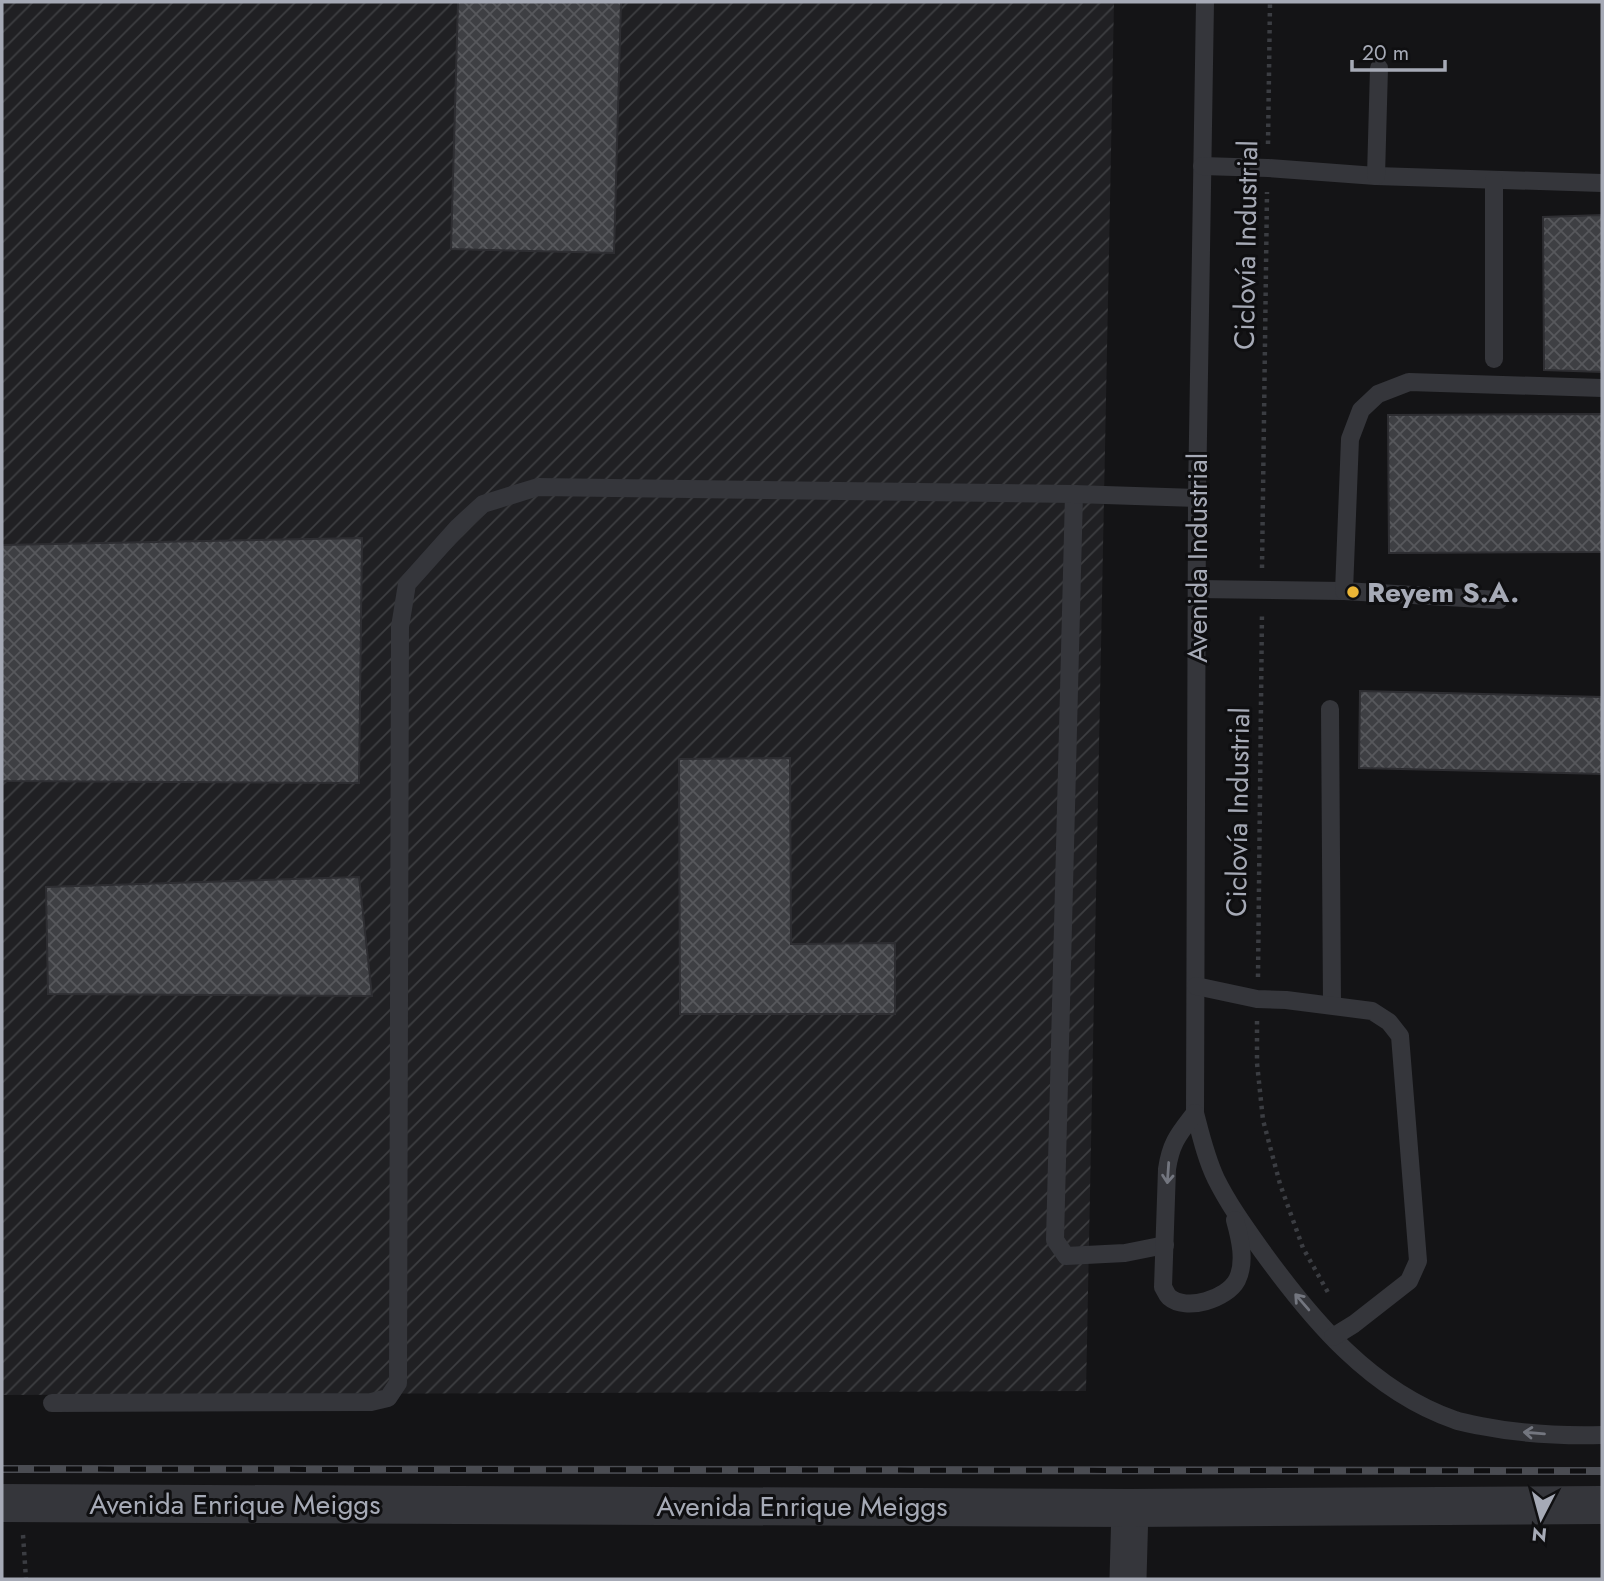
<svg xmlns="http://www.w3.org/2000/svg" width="1604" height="1581" viewBox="0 0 1604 1581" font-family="Jost,sans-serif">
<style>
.industrial{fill:url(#industrial-furrows)}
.building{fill:url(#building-cross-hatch);stroke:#2e2e32;stroke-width:2}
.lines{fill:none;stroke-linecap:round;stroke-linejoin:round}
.path{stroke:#3b3d42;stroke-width:4.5;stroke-dasharray:3.5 5;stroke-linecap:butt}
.service{stroke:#35363b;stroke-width:18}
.minor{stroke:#35363b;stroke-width:37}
.tertiary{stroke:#35363b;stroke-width:38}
.rail-casing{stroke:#4a4c52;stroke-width:8}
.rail{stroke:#0f0f11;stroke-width:5;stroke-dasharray:16;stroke-linecap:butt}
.oneway{stroke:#73767f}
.poi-dot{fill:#ecb636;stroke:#0f0f11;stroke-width:2.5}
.labels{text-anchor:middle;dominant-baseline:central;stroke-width:6;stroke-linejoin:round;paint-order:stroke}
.street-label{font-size:28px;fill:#a6aab6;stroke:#0f0f11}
.poi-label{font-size:28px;font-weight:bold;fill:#a6aab6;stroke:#0f0f11;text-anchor:start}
</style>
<defs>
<pattern id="industrial-furrows" width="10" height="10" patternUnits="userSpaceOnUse" patternTransform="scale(1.75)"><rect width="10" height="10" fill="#202023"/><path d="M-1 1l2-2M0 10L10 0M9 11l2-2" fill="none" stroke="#3d3e41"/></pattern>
<pattern id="building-cross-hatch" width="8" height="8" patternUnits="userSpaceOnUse" patternTransform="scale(1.75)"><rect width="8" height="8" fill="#3e3f43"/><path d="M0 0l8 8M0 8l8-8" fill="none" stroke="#57585c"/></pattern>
</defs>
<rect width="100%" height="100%" fill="#141416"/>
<path class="industrial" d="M 2,2 L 1114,2 L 1086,1391 L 2,1395 Z"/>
<g class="building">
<path d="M 458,2 L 621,2 L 614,253 L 451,249 Z"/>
<path d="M 1602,215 L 1602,372 L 1544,370 L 1543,217 Z"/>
<path d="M 1602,414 L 1602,552 L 1389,553 L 1388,415 Z"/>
<path d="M 362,538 L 359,783 L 2,781 L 2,545 Z"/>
<path d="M 1360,691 L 1602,697 L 1602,774 L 1359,768 Z"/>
<path d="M 790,758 L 791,944 L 895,943 L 895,1014 L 680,1014 L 679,759 Z"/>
<path d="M 359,877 L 372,996 L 48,994 L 46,887 Z"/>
</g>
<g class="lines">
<g class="path">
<path d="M 1268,144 L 1270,2"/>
<path d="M 1262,568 L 1267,192"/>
<path d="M 1258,977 L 1262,612"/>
<path d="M 1257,1021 L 1257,1063 L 1263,1120 L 1280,1184 L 1303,1248 L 1330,1296"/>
<path d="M 23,1535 L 26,1579"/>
</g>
<g class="service">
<path d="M 1205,2 L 1197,498 L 1195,1113 C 1201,1136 1206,1158 1216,1179 C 1229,1205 1245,1227 1262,1251 C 1312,1320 1371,1391 1455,1420 C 1463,1423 1472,1424 1481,1426 C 1521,1434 1561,1436 1602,1435"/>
<path d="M 1202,166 L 1268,168 L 1376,176 L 1602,183"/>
<path d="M 1376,176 L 1379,68"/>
<path d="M 1494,359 L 1494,180"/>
<path d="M 1074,494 L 1055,1240 L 1066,1256 L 1125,1253 L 1165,1245"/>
<path d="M 1197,589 L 1344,591 L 1499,600"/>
<path d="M 1344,591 L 1350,439 L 1361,410 L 1378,394 L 1409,382 L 1602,388"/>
<path d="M 1330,709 L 1332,1005"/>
<path d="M 1196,986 L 1257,999 L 1286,1000 L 1372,1011 L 1389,1022 L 1400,1036 L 1418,1261 L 1409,1281 L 1354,1324 L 1333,1337"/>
<path d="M 1195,1113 C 1179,1134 1171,1142 1167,1169 L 1163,1287 C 1165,1290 1166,1294 1169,1297 C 1186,1312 1227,1299 1237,1280 C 1246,1262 1240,1238 1235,1220"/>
<path d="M 52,1403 L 371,1402 L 388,1398 L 398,1383 L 400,627 L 407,584 L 458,527 L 483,504 L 538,487 L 1074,494 L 1197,498"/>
</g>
<path class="minor" d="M 1128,1579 L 1130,1508"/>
<path class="tertiary" d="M 2,1503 L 1130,1508 L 1602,1505"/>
<defs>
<path id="rail" d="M 2,1469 L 1602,1471"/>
</defs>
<use href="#rail" class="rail-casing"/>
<use href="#rail" class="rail"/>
</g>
<defs><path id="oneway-shaft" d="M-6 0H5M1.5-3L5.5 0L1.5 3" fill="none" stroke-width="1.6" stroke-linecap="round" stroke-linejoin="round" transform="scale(1.75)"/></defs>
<g class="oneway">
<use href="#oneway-shaft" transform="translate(1168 1173) rotate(94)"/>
<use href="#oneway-shaft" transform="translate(1302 1302) rotate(-131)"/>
<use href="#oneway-shaft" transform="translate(1534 1433) rotate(-175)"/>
</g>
<circle class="poi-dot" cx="1353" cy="592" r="7"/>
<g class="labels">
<g class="street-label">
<text transform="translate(1246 245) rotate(-89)">Ciclovía Industrial</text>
<text transform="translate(1197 558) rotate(-90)">Avenida Industrial</text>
<text transform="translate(1238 812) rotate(-89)">Ciclovía Industrial</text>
<text x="235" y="1504">Avenida Enrique Meiggs</text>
<text x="802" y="1506">Avenida Enrique Meiggs</text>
</g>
<g class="poi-label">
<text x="1367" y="592">Reyem S.A.</text>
</g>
</g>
<rect width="1604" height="1581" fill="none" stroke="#a6aab6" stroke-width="7"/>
<g transform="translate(1541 1518) rotate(186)" stroke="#0f0f11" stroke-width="5" paint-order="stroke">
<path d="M0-5L12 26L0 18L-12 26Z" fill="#a6aab6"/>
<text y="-10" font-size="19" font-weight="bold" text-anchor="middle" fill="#a6aab6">N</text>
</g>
<path d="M1352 60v10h93v-10" fill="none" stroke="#a6aab6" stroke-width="3.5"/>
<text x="1362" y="60" font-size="21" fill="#a6aab6" stroke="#0f0f11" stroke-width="5" paint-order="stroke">20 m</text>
</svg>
